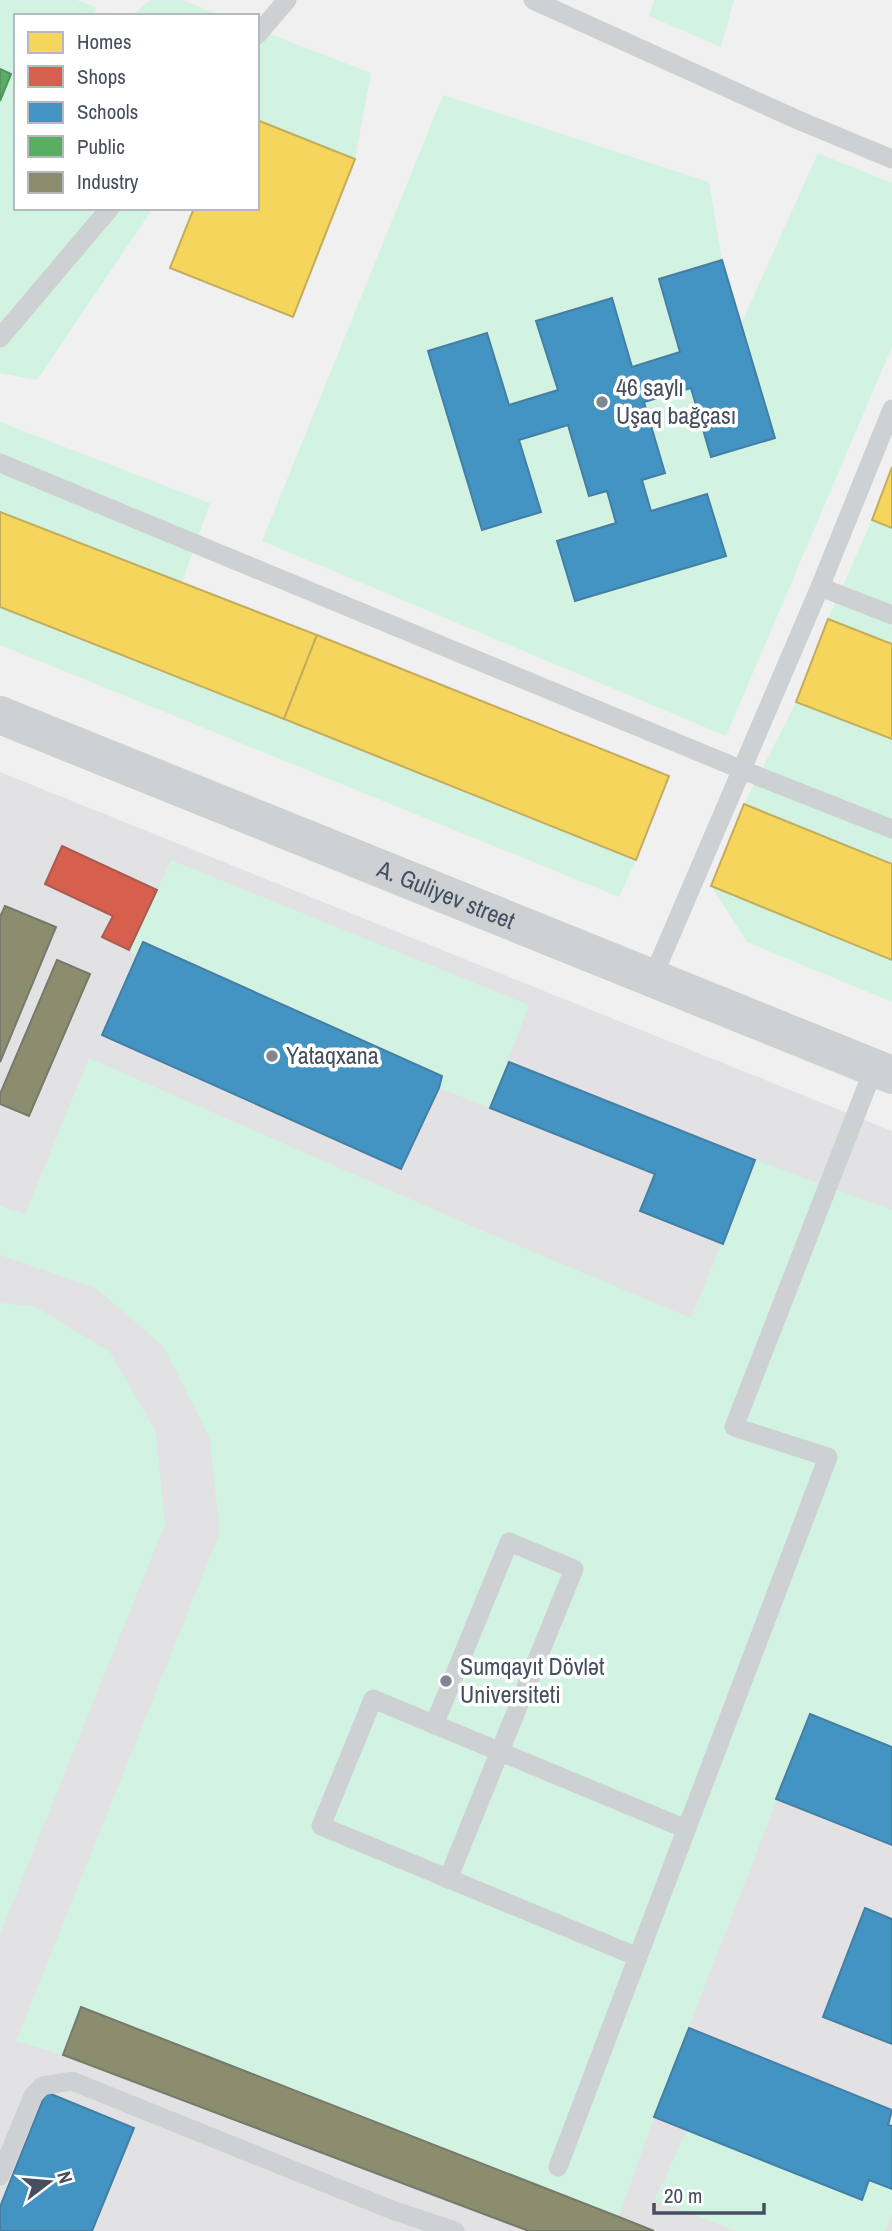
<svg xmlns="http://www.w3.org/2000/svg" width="892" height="2231" viewBox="0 0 892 2231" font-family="'Archivo Narrow',sans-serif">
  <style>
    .education { fill: #e2e1e3 }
    .green { fill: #d2f3e2 }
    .homes { fill: #f6d55c; stroke: #c1ad5d; stroke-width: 2 }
    .shops { fill: #d6604d; stroke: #aa5b52; stroke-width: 2 }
    .schools { fill: #4393c3; stroke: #447fa5; stroke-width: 2 }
    .public { fill: #5aae61; stroke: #549260; stroke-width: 2 }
    .industry { fill: #8c8c6e; stroke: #777a6a; stroke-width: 2 }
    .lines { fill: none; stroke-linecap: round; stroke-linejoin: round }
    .service { stroke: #ced1d4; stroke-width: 19 }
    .minor { stroke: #ced1d4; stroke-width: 38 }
    .poi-dot { fill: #818792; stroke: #fff; stroke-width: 2.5 }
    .labels { text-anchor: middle; stroke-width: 7; stroke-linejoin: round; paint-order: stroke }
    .poi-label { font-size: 24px; fill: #454f5f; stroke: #fff; text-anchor: start }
    .street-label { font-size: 24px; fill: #454f5f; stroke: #fff }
  </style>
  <rect width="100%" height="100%" fill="#f1f0f0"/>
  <polygon class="education" points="0,772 892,1131 892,2231 0,2231"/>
  <g class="green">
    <polygon points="0,0 77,0 97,8 93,16 16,16 16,208 153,208 37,380 0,373 0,101 11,74 0,69"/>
    <polygon points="150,0 182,0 223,16 131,16"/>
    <polygon points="654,0 734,0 721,47 649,16"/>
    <polygon points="257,29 371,73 355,159 257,120"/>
    <polygon points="443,95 709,182 722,260 680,352 632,367 612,298 537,321 558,390 509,405 487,334 429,351 482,530 541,512 519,440 568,425 589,496 607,491 616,523 557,541 575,601 725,556 707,495 651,511 642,480 664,473 644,402 691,388 712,457 775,438 741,324 818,153 892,183 892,347 726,736 262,541"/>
    <polygon points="0,422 210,503 182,583 0,512"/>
    <polygon points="872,520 892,528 892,644 828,619"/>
    <polygon points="0,607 636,860 619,897 0,645"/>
    <polygon points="796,702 892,739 892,864 744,804"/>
    <polygon points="171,860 529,1005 490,1108 439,1088 442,1076 143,942 137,956 129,950"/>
    <polygon points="711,886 892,960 892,1002 747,942"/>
    <polygon points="89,1058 481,1230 691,1318 755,1160 892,1210 892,1747 810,1715 654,2117 619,2217 81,2008 63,2055 16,2041 220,1532 209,1436 163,1346 96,1288 0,1255 0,1206 25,1214"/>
    <polygon points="0,1303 34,1306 110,1352 156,1432 165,1524 0,1934"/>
    <polygon points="687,2130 862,2199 869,2180 892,2189 892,2212 885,2231 737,2231 655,2200"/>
  </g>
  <g class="homes">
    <polygon points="257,120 355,159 293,317 170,268 194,208 257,208"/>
    <polygon points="892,467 892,528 872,520"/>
    <polygon points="0,512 317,635 284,719 0,607"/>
    <polygon points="828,619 892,644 892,739 796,702"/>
    <polygon points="317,635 669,776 636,860 284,719"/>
    <polygon points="744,804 892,864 892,960 711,886"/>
  </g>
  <polygon class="shops" points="62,846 157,890 129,950 102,937 113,916 45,884"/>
  <g class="schools">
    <polygon points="722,260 775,438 711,457 691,388 644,402 665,473 642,480 651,511 707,494 726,556 575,601 557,541 616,523 607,491 589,496 568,425 519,440 541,512 482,530 428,351 487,333 509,405 558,390 536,321 612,298 632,367 680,352 659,279"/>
    <polygon points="143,942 442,1076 439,1088 401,1169 102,1035"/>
    <polygon points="509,1062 755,1160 723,1244 640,1211 655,1174 490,1108"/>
    <polygon points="810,1714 892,1747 892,1845 776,1799"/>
    <polygon points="865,1908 892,1919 892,2044 823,2017"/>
    <polygon points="689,2028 892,2110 888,2125 892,2126 892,2189 869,2180 862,2200 654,2117"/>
    <polygon points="46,2092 134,2128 92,2231 0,2231 0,2207"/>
  </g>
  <polygon class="public" points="0,69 11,74 0,101"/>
  <g class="industry">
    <polygon points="5,906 56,927 0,1062 0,917"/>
    <polygon points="57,960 90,974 29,1116 0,1104 0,1094"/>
    <polygon points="81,2007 619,2217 654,2231 529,2231 63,2055"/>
  </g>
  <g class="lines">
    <g class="service">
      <polyline points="533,0 798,120 892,159"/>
      <polyline points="257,35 287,0"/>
      <polyline points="0,338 110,208"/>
      <polyline points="0,463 740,769 892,829"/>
      <polyline points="820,587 892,615"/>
      <polyline points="652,979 820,587 892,409"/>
      <polyline points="434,1725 509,1542 574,1569 448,1879"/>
      <polyline points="638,1957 321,1826 373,1699 686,1829"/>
      <polyline points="558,2167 828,1457 734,1427 874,1068"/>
      <polyline points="0,2176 33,2096 42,2086 72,2081 392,2210 455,2231"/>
    </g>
    <path class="minor" id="s1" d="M0,715l892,360"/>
  </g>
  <g class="poi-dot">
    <circle cx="602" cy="402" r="7"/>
    <circle cx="272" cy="1056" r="7"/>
    <circle cx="446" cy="1681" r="7"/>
  </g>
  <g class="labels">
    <g class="poi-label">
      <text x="616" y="396">46 saylı<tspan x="616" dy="28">Uşaq bağçası</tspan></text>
      <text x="286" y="1064">Yataqxana</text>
      <text x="460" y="1675">Sumqayıt Dövlət<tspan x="460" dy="28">Universiteti</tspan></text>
    </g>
    <g class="street-label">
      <text dy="8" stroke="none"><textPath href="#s1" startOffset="481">A. Guliyev street</textPath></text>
    </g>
  </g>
  <rect x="14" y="14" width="245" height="196" fill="#ffffff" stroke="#b5b9bf" stroke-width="2"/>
  <rect x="28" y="32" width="35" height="21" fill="#f6d55c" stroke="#b5b9bf" stroke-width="2"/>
  <text x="77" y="49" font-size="21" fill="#454f5f">Homes</text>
  <rect x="28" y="66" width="35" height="21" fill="#d6604d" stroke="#b5b9bf" stroke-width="2"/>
  <text x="77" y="84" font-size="21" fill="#454f5f">Shops</text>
  <rect x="28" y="102" width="35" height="21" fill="#4393c3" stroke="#b5b9bf" stroke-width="2"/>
  <text x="77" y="119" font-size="21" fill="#454f5f">Schools</text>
  <rect x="28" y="136" width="35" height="21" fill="#5aae61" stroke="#b5b9bf" stroke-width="2"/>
  <text x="77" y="154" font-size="21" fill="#454f5f">Public</text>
  <rect x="28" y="172" width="35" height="21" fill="#8c8c6e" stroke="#b5b9bf" stroke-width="2"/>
  <text x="77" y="189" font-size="21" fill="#454f5f">Industry</text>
  <g transform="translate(49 2182) rotate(74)" stroke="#ffffff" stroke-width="5" paint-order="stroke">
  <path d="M0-5L12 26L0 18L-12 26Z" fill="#454f5f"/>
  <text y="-10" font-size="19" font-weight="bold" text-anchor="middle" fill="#454f5f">N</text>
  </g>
  <path d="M654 2203v10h110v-10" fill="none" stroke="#454f5f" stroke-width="3.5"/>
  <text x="664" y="2203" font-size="21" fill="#454f5f" stroke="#ffffff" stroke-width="5" paint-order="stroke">20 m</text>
</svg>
